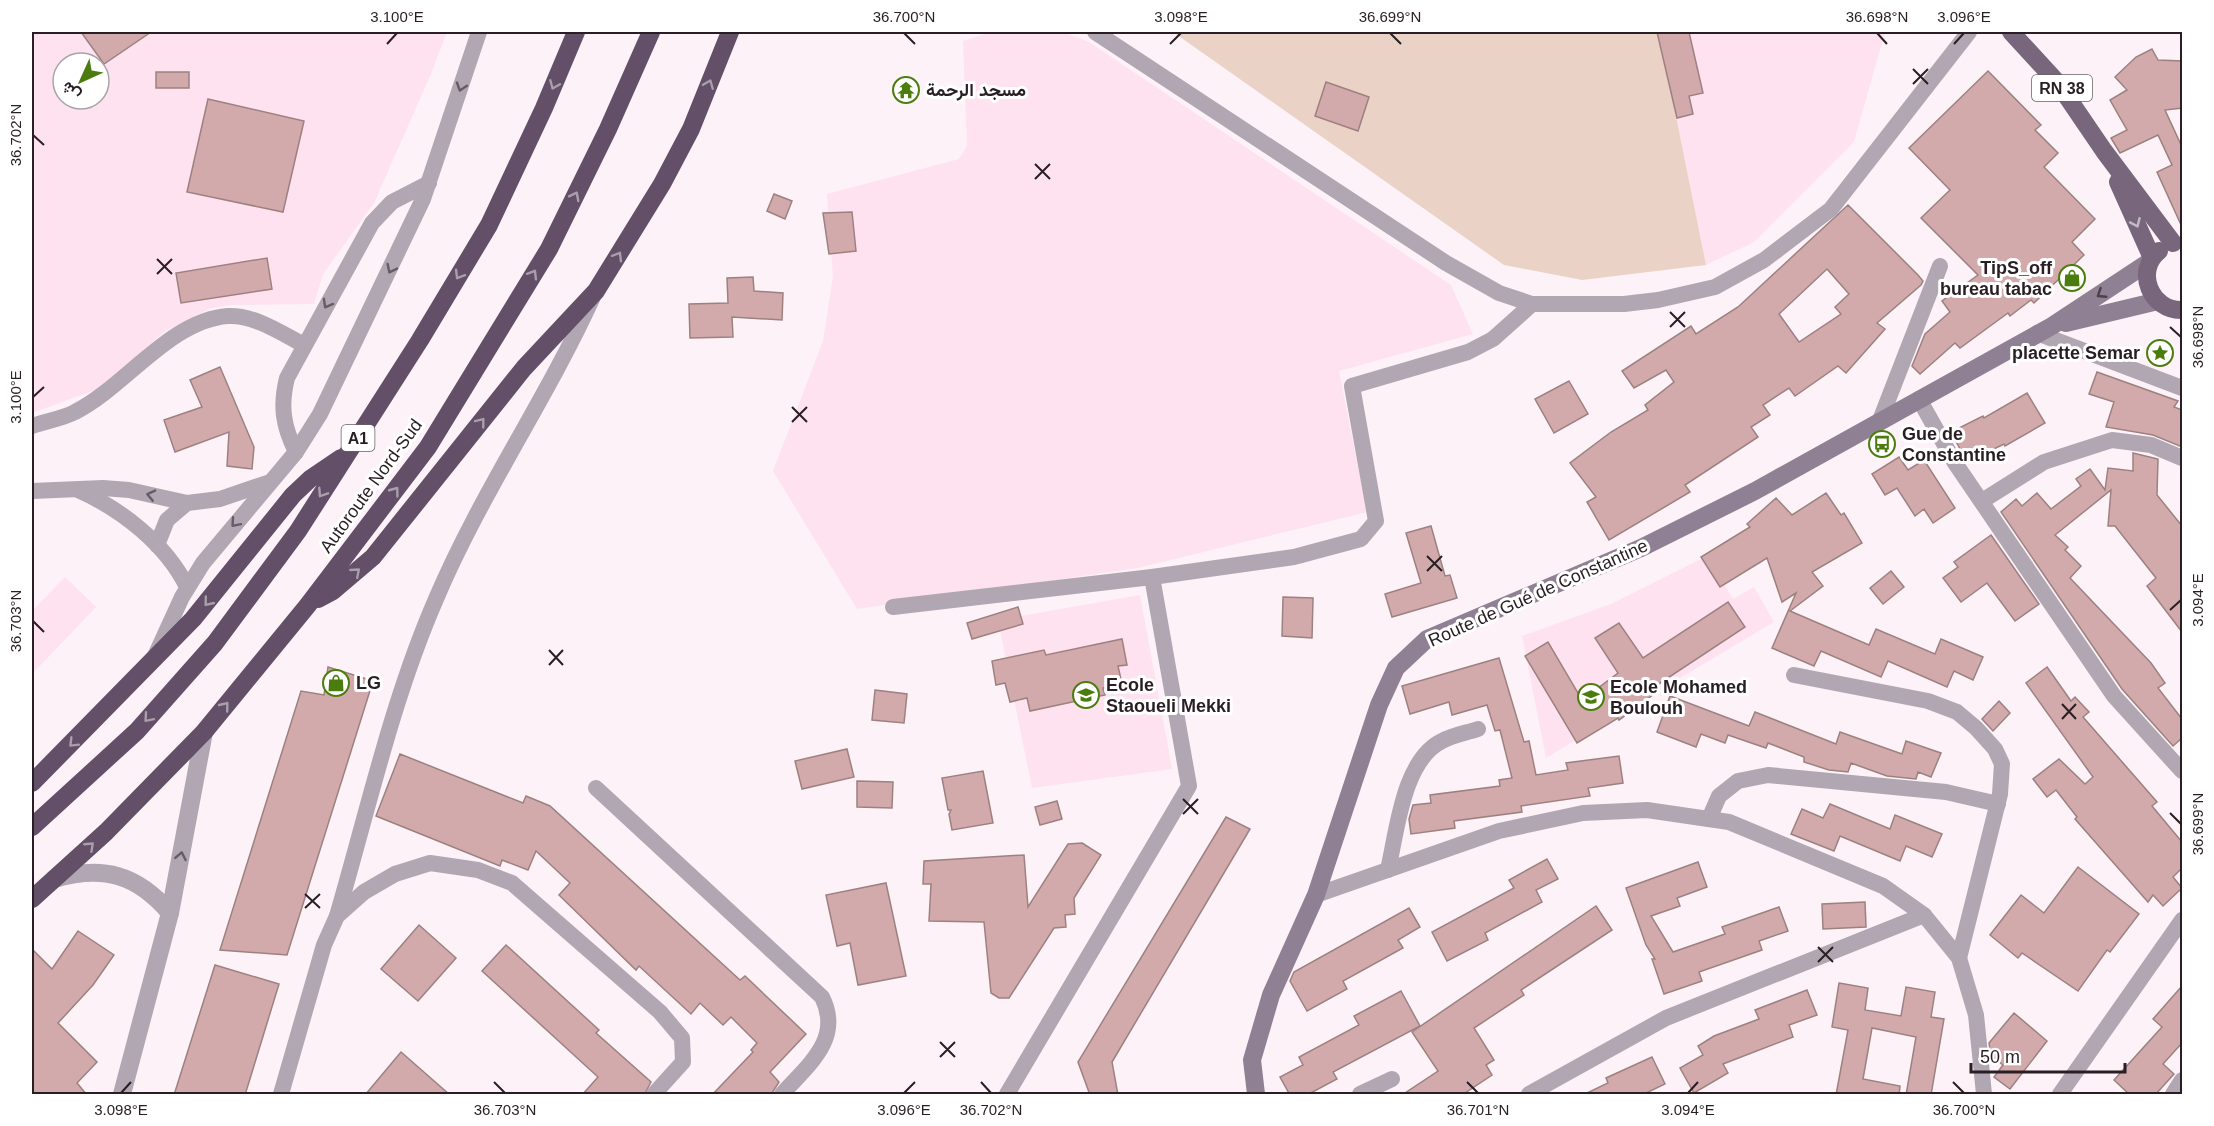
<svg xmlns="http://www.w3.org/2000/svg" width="2214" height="1126" viewBox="0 0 2214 1126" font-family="Helvetica,Vazirmatn,sans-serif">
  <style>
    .built { fill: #ffe2ef; fill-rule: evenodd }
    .green { fill: #ead2c6 }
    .building { fill: #d3aaab; stroke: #9d8181; stroke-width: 1.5; fill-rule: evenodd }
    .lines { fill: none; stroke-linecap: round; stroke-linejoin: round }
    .minor { stroke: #b1a7b3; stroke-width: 16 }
    .tertiary { stroke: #b1a7b3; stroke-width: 18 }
    .secondary { stroke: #8f8193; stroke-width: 18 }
    .primary { stroke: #77667c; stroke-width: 18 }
    .motorway { stroke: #634f68; stroke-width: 18 }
    .oneway { stroke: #a99eac }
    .oneway2 { stroke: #665c64 }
    .oneway3 { stroke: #c2bac4 }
    .oneway4 { stroke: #4c414a }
    .ticks { fill: none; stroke: #281e23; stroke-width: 2 }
    .labels { text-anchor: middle; stroke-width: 6; stroke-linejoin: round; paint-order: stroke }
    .shield { fill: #fff; stroke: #686265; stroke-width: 1.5 }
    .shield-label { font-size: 16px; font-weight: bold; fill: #281e23 }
    .poi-label { font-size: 18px; font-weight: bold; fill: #281e23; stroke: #fff; text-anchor: start }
    .street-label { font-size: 18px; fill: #281e23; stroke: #fff }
    .neatline { fill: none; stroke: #281e23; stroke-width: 2 }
    .ticks-label { font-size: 15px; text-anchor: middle; fill: #281e23 }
  </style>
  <rect width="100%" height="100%" fill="#fdf2f7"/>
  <g class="built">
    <path d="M32,32h415l-16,42 -57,129 -51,71 -9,30 -84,1 -19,3 -46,23 -67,58 -66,24zM63,63h36v36h-36z"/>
    <polygon points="991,32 1063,32 1089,42 1451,285 1473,334 1339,371 1367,512 1138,568 857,609 773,471 823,341 833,276 827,194 959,159 967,146 963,41"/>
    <polygon points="1659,32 1885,32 1854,142 1754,242 1706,265"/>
    <polygon points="1707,556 1733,599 1754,587 1774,622 1546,758 1522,636 1611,604"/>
    <polygon points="65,577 96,607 32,674 32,611"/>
    <polygon points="1140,595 1172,769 1032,788 998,620"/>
  </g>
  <polygon class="green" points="1173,32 1659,32 1706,265 1582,280 1504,265"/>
  <g class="building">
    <polygon points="81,32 151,32 104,64"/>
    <polygon points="1657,32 1689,32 1703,93 1689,96 1693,114 1677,118"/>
    <polygon points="2152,49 2158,60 2182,61 2182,108 2165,110 2182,147 2182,227 2157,172 2172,165 2158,135 2120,153 2111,138 2127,130 2110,100 2127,90 2115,77 2136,57"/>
    <polygon points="1988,71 2041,125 2035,130 2058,153 2044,167 2095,219 2072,242 2084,255 2034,303 2031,300 2010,316 2008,313 1960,348 1955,343 1920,374 1912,366 1925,334 1950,312 1942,301 1978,275 1921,218 1950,190 1909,148"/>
    <rect x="156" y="72" width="33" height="16"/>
    <polygon points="1326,82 1369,97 1358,131 1315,116"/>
    <polygon points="208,99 304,121 283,212 187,192"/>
    <polygon points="774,194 792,201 785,219 767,211"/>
    <path d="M1848,205l70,70 5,6 -2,4 -44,38 8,6 -39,44 -8,-7 -43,30 -6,-8 -26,17 7,10 -19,12 7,10 -73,48 5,7 -81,48 -22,-38 9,-5 -26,-34 41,-31 37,-22 -3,-5 29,-23 -8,-12 -32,18 -12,-17 69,-45 5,8 42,-27zM1827,269l22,25 -14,13 6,7 -42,28 -20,-28z"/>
    <polygon points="852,212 856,251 829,254 823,213"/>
    <polygon points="267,258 272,289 181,303 176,273"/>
    <polygon points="753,277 754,291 783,293 782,320 732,317 733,337 690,338 689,304 728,303 727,278"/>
    <polygon points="220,367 254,447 252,469 227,466 229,432 175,452 164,420 202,407 190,380"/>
    <polygon points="2097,372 2178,401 2174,407 2182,410 2182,447 2153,435 2106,427 2114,402 2089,394"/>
    <polygon points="1569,381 1588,414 1554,433 1535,399"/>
    <polygon points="2027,393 2045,423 2005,446 2004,444 1967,462 1951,432 1983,416 1984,418"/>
    <polygon points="2133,453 2158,459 2157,495 2182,526 2182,632 2147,586 2156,578 2115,526 2108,526 2111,490 2055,535 2068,547 2065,550 2081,566 2070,578 2151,663 2165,683 2158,688 2182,719 2182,738 2173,746 2122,689 2001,512 2016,499 2022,506 2037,493 2051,509 2081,486 2076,479 2090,469 2105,490 2108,468 2133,471"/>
    <polygon points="1899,457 1908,470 1924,460 1955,508 1933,523 1924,509 1915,516 1897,488 1885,495 1872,474"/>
    <polygon points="1826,493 1841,515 1844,513 1862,543 1812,572 1823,586 1790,611 1869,645 1876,629 1935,654 1941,639 1983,657 1973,680 1954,671 1947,687 1888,661 1881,677 1821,651 1814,666 1772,648 1796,593 1782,602 1767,558 1720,587 1701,557 1750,527 1747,524 1776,498 1792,515"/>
    <polygon points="1431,526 1445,576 1450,575 1457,598 1392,617 1385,594 1421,583 1406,533"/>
    <polygon points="1991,535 2039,604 2015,621 1987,583 1961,602 1943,578 1958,567 1954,562"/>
    <polygon points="1891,571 1904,587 1883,604 1870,588"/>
    <polygon points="1283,597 1313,598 1312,638 1282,636"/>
    <polygon points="1728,602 1745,627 1651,689 1658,691 1619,720 1618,718 1577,743 1525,656 1548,642 1582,700 1618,673 1595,638 1619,623 1643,658"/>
    <polygon points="1018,607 1023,624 972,639 967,623"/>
    <polygon points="1122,639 1127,665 1118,666 1122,684 1103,688 1105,695 1030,711 1027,698 1010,702 1005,683 996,685 992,661 1044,650 1046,655"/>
    <polygon points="1499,658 1524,742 1529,741 1536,775 1568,770 1566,763 1619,756 1623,783 1588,788 1590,796 1521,806 1522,812 1454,821 1455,828 1411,834 1409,819 1413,805 1431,803 1430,795 1500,786 1499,780 1512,778 1500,730 1495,731 1487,705 1452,715 1449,702 1410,714 1402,686"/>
    <polygon points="328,667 373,681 287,955 220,950 301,691 324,695"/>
    <polygon points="2047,667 2071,701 2075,697 2089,712 2083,717 2157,802 2152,806 2182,842 2182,868 2173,877 2182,888 2163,906 2153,895 2148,902 2075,819 2077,817 2056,790 2047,797 2033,779 2059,759 2085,784 2093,777 2026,683"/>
    <polygon points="875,690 907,694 904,723 872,720"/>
    <polygon points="1670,696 1749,726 1755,712 1836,744 1840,732 1902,754 1906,741 1941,753 1931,777 1918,772 1916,779 1887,776 1851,763 1848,772 1829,770 1804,762 1804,757 1768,743 1766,748 1728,735 1725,743 1701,734 1696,747 1657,732"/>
    <polygon points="1999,701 2010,713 1993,731 1982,719"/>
    <polygon points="847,749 854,777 802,789 795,761"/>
    <polygon points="400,754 523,803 526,796 550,806 740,980 745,976 806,1034 770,1072 779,1082 772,1093 712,1095 753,1052 751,1050 757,1043 731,1017 723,1025 700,1003 691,1014 639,966 636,970 559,895 570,883 536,851 528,870 502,860 500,866 376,816"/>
    <polygon points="983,771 993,823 952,830 949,814 951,810 948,810 942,778"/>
    <polygon points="857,781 893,782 892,808 857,807"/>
    <polygon points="1057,801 1062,819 1040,825 1035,807"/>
    <polygon points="1830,804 1890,829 1895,815 1942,834 1932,857 1906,846 1900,861 1840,836 1834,851 1791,834 1802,809 1823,818"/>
    <polygon points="1226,817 1250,829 1112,1062 1118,1095 1090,1095 1078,1062"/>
    <polygon points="1082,843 1101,855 1074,898 1075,914 1065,915 1066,927 1054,928 1009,998 999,998 991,993 984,922 929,921 931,884 923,884 924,861 1024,855 1028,907 1068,844"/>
    <polygon points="1547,859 1558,879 1536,890 1542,902 1485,933 1488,940 1447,961 1432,932 1514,888 1509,880"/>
    <polygon points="1698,862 1707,887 1677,898 1680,906 1651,916 1673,952 1725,934 1722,927 1779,907 1788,931 1759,941 1762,950 1699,972 1702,981 1664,994 1652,959 1655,959 1646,945 1626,888"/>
    <polygon points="2078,867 2139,914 2110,952 2107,950 2078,991 2022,953 2018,958 1990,935 2021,895 2044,913"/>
    <polygon points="886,883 906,976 858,985 850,943 837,946 826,895"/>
    <polygon points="1865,902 1866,927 1823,929 1822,904"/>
    <polygon points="1596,906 1612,930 1521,990 1524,995 1474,1028 1494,1060 1486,1065 1492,1075 1462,1095 1402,1095 1438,1071 1412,1032"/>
    <polygon points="1409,908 1420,927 1398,940 1403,948 1343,981 1347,989 1307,1011 1290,981 1294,972"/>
    <polygon points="419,925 456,958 418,1001 381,969"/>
    <polygon points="78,931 114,955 93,985 58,1023 97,1062 77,1083 87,1095 32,1095 32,949 52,969"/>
    <polygon points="506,945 599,1030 596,1033 651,1082 644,1095 582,1095 598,1077 482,971"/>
    <polygon points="215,965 279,984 245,1095 174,1095"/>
    <polygon points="1839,983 1868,988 1865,1010 1901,1016 1906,987 1935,992 1931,1017 1944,1019 1931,1095 1906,1095 1916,1037 1872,1028 1863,1079 1900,1086 1899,1095 1836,1095 1848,1030 1832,1027"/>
    <polygon points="2182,986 2182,1043 2163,1064 2174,1074 2155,1095 2130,1095 2114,1080 2162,1027 2153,1019"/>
    <polygon points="1807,990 1817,1015 1789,1025 1793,1037 1723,1064 1728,1073 1694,1093 1680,1068 1703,1055 1698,1046 1714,1036 1759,1019 1755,1010"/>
    <polygon points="1401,991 1420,1026 1333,1072 1337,1079 1307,1095 1290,1095 1280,1077 1303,1065 1299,1057 1359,1025 1354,1016"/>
    <polygon points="2014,1013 2047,1041 2010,1089 1994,1077 2003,1065 1991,1055 1989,1043"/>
    <polygon points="401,1052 450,1095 365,1095"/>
    <polygon points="1652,1057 1665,1084 1642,1095 1583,1095 1608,1083 1606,1078"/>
  </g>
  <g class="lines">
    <g class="minor">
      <polyline points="1095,32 1446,263 1499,293 1532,304 1624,304 1658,300 1715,287 1764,260 1831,209 1969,32"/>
      <polyline points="2037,333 2182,388"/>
      <polyline points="1919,399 1955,463 2114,696 2182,771"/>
      <polyline points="1879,423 1940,266"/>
      <path d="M32,426c13,-5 30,-7 43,-14 50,-25 95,-92 153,-96 27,-1 53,17 76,29"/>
      <path d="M296,452c-13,-26 -16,-46 -9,-74l85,-155 20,-21 37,-19"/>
      <path d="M78,490c43,19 88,54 109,97"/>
      <polyline points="32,491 103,488 129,490 187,503 220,499 267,483"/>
      <polyline points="1982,501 2044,462 2112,440 2151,445 2182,458"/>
      <polyline points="157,545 167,520 187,503"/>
      <polyline points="893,607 1152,577 1294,557 1361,539 1376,521 1352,386 1468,352 1493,339 1532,304"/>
      <polyline points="155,656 182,597 203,563 296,452 320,414 423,199 479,32"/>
      <polyline points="1794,675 1928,701 1957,712 1976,728 1995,749 2002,764 2000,794 1959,958"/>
      <path d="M596,788l226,209c21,42 -14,68 -40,97"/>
      <polyline points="1709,819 1719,796 1738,781 1768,775 1946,792 1998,804"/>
      <path d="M1388,870c9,-39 15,-110 54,-129 11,-6 24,-8 36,-12"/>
      <polyline points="1316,895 1499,831 1583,813 1647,810 1729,822 1883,886 1924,915 1959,958 1976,1015 1984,1094"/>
      <path d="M337,916c31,-106 55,-216 99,-317 44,-104 110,-199 157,-302"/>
      <polyline points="281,1094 324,945 337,916 364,892 395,874 430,863 478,870 512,883 660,1012 682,1038 683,1062 654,1094"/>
      <polyline points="1007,1094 1189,786 1152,577"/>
      <polyline points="1360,1094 1392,1079"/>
      <polyline points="1529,1094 1666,1018 1924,915"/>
      <polyline points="2060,1094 2182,920"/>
      <polyline points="2173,1094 2182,1080"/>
    </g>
    <g class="tertiary">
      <path d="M54,879c49,-14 83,-5 116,34"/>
      <polyline points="122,1094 170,913 204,732"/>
    </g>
    <g class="secondary">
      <polyline points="2066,323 2158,301"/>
      <polyline points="1256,1094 1252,1060 1271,995 1316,895 1379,705 1396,668 1427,639 1641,548 1755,491 2052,326 2149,262"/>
    </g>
    <g class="primary">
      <polyline points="2011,32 2057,82 2104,151 2173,243"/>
      <polyline points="2118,182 2152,258"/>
      <path d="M2159,251c-25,20 -8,60 23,59"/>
    </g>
    <g class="motorway">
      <polyline points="318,599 333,591 373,557 524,368 596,291 662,184 691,129 730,32"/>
      <polyline points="32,783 193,619 293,495 310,479 341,458"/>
      <polyline points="32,827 137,731 215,643 298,531 420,340 489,225 544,108 576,32"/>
      <polyline points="32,899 106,832 204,732 308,605 428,447 549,249 608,129 651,32"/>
    </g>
  </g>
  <defs><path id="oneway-chevron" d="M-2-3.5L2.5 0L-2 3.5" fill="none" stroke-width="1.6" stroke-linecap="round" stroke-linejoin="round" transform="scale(1.5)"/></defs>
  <g class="oneway">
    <use href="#oneway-chevron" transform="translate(709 84) rotate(-68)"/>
    <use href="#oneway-chevron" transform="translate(554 85) rotate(113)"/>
    <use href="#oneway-chevron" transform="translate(575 196) rotate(-63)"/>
    <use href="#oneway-chevron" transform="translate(618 256) rotate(-59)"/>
    <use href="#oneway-chevron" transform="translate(533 274) rotate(-59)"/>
    <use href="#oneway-chevron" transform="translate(459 275) rotate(121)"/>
    <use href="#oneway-chevron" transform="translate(481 422) rotate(-52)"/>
    <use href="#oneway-chevron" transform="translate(395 491) rotate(-53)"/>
    <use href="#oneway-chevron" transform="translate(322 493) rotate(123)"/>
    <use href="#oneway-chevron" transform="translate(356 572) rotate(-41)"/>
    <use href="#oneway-chevron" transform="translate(208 602) rotate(129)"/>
    <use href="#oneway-chevron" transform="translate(225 706) rotate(-51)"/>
    <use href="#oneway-chevron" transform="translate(148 718) rotate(131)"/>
    <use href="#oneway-chevron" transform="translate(73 743) rotate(135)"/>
    <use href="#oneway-chevron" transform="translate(90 846) rotate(-43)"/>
  </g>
  <g class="oneway2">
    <use href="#oneway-chevron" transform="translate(461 87) rotate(108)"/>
    <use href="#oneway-chevron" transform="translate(391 269) rotate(116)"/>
    <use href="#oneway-chevron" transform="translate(327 304) rotate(119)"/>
    <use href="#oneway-chevron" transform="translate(151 495) rotate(-167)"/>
    <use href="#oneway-chevron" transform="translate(235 523) rotate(131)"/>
    <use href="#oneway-chevron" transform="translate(181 856) rotate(-79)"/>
  </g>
  <use class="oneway3" href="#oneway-chevron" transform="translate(2136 223) rotate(66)"/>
  <use class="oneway4" href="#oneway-chevron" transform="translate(2101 294) rotate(147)"/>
  <path class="ticks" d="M904,33l11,11M1390,33l11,11M1877,33l10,11M387,44l10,-11M1170,44l11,-11M1954,44l10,-11M1913,69l15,15M1913,84l15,-15M33,135l11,10M1035,164l15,15M1035,179l15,-15M157,259l15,15M157,274l15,-15M1670,312l15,15M1670,327l15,-15M2170,327l11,10M33,397l11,-10M792,407l15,15M792,422l15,-15M1427,556l15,15M1427,571l15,-15M2170,610l11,-10M33,621l11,11M549,650l14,15M549,665l14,-15M2062,704l14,15M2062,719l14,-15M1183,799l15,15M2170,813l11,11M1183,814l15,-15M305,894l15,14M305,908l15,-14M1818,947l15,15M1818,962l15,-15M940,1042l15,15M940,1057l15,-15M494,1082l11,11M981,1082l10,11M1467,1082l11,11M1953,1082l11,11M121,1093l10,-11M904,1093l11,-11M1688,1093l10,-11"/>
  <defs>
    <symbol id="temple-ring" viewBox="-11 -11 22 22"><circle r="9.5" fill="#fff" stroke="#4b7d0e" stroke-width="1.5"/><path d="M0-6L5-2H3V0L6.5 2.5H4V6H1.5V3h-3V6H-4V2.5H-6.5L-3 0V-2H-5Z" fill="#4b7d0e"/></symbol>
    <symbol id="shop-ring" viewBox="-11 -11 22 22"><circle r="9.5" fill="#fff" stroke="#4b7d0e" stroke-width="1.5"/><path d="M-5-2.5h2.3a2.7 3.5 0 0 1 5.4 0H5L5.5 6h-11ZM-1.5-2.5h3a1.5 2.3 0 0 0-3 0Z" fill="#4b7d0e"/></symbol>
    <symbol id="sight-ring" viewBox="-11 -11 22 22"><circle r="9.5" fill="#fff" stroke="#4b7d0e" stroke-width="1.5"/><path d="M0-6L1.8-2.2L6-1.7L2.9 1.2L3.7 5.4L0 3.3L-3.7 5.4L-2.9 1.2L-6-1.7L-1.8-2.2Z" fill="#4b7d0e"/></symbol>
    <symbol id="bus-ring" viewBox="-11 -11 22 22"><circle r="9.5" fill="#fff" stroke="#4b7d0e" stroke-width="1.5"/><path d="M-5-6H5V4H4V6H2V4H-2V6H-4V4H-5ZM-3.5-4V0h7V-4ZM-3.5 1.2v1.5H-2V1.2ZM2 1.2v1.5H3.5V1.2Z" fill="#4b7d0e"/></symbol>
    <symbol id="school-ring" viewBox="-11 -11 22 22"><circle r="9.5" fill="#fff" stroke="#4b7d0e" stroke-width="1.5"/><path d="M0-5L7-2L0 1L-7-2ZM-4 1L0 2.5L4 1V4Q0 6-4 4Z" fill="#4b7d0e"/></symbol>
  </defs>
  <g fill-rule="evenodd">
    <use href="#temple-ring" x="891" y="75" width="30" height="30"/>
    <use href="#shop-ring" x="2057" y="263" width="30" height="30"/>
    <use href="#sight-ring" x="2145" y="338" width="30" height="30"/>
    <use href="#bus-ring" x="1867" y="429" width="30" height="30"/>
    <use href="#shop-ring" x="321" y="668" width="30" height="30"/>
    <use href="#school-ring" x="1071" y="680" width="30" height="30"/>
    <use href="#school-ring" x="1576" y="682" width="30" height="30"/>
  </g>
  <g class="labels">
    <g class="shield">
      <rect x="2032" y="75" width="60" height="26" rx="4.5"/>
      <rect x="341.5" y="425" width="33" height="26" rx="4.5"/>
    </g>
    <g class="shield-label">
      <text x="2062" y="94">RN 38</text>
      <text x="358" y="444">A1</text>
    </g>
    <g class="poi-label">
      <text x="926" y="96">مسجد الرحمة</text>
      <text x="2052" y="274" text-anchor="end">TipS_off<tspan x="2052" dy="21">bureau tabac</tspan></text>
      <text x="2140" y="359" text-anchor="end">placette Semar</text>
      <text x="1902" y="440">Gue de<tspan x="1902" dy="21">Constantine</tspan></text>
      <text x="356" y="689">LG</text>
      <text x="1106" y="691">Ecole<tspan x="1106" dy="21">Staoueli Mekki</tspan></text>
      <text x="1610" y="693">Ecole Mohamed<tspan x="1610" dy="21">Boulouh</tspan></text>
    </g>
    <g class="street-label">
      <text transform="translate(371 486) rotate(-54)" y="6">Autoroute Nord-Sud</text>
      <text transform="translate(1538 593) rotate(-24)" y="6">Route de Gué de Constantine</text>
    </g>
  </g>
  <rect width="2214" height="1126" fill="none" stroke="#ffffff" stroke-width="66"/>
  <g transform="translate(81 81) rotate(225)"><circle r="28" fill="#ffffff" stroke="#a9a5a7" stroke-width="1.5"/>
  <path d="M0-4.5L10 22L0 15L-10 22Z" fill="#4b7d0e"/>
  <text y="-9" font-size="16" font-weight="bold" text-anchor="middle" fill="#281e23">ش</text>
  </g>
  <path d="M1971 1063v9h154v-9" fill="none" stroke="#281e23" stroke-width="3"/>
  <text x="1980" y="1063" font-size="18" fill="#281e23" stroke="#ffffff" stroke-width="4.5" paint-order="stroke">50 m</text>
  <rect x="33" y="33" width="2148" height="1060" class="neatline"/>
  <g class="ticks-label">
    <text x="397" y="22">3.100°E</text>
    <text x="904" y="22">36.700°N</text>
    <text x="1181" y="22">3.098°E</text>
    <text x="1390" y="22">36.699°N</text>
    <text x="1877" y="22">36.698°N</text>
    <text x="1964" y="22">3.096°E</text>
    <text transform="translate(16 135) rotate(-90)" y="5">36.702°N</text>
    <text transform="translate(2198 337) rotate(-90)" y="5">36.698°N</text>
    <text transform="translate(16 397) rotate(-90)" y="5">3.100°E</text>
    <text transform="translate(2198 600) rotate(-90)" y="5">3.094°E</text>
    <text transform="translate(16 621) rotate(-90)" y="5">36.703°N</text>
    <text transform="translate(2198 824) rotate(-90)" y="5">36.699°N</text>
    <text x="121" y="1115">3.098°E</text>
    <text x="505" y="1115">36.703°N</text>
    <text x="904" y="1115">3.096°E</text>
    <text x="991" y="1115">36.702°N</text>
    <text x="1478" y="1115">36.701°N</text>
    <text x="1688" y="1115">3.094°E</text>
    <text x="1964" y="1115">36.700°N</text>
  </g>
</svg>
